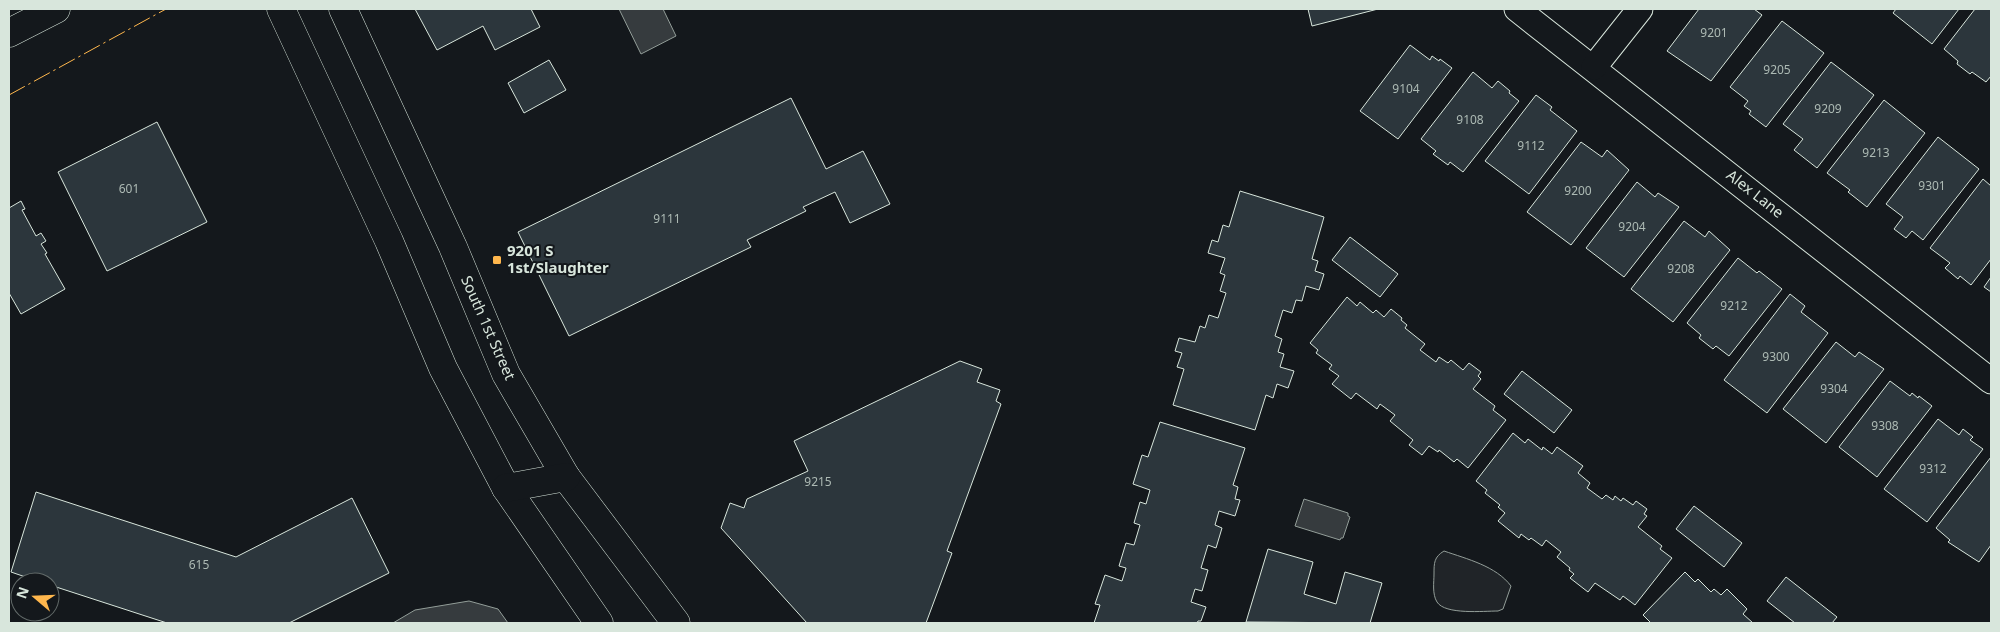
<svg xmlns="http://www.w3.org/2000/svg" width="2000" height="632" viewBox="0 0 2000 632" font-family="'Noto Sans',sans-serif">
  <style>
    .green { fill: #202428; stroke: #939e99 }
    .water { fill: #363b3e; stroke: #939e99 }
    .building { fill: #2c363c; stroke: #d8e6dc }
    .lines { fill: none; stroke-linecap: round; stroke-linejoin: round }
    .street-casing { stroke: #d8e6dc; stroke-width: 27 }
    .secondary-casing { stroke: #d8e6dc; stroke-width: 29 }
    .primary-casing { stroke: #d8e6dc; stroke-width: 29 }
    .street { stroke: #14181c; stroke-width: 25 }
    .secondary { stroke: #14181c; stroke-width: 28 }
    .primary { stroke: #14181c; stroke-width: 28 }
    .power { stroke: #ffb74d; stroke-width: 1; stroke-dasharray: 18 4 2.5 4; stroke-linecap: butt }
    .poi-dot { fill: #ffb74d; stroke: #14181c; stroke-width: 2 }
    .labels { text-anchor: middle; stroke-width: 4; stroke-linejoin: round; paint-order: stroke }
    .number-label { font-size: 12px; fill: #adbab4 }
    .street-label { font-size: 15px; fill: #d8e6dc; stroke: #14181c }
    .poi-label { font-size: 15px; font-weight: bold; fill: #d8e6dc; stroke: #14181c; text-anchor: start }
  </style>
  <rect width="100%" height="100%" fill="#14181c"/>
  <path class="green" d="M1444,551c23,8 52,15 67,35l-8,23 -5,2c-14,0 -53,4 -61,-9 -5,-8 -3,-20 -3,-28 0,-11 0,-17 10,-23z"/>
  <g class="water">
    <polygon points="619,9 663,9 676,36 641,54"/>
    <polygon points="1304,499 1348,513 1348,516 1350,517 1343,538 1341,538 1340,540 1295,526"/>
    <polygon points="469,601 498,609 508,623 393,623 415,610"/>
  </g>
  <g class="building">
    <polygon points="415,9 531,9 540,27 495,50 483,26 437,50"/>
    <polygon points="1308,9 1378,9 1312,26"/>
    <polygon points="1699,9 1754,9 1762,15 1711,81 1667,51"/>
    <polygon points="1896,9 1959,9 1932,44 1893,13"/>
    <polygon points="1975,9 1991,9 1991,76 1986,82 1972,72 1970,74 1957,64 1958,61 1944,49"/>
    <polygon points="1782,21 1824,53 1766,127 1749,114 1751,111 1744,106 1748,101 1730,87"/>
    <polygon points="1410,45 1430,60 1432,56 1439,61 1440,59 1452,68 1398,139 1360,111"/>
    <polygon points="549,60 566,90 524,113 508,83"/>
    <polygon points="1831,62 1874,95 1817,168 1794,150 1803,139 1783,124"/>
    <polygon points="1473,72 1492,88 1498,81 1510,91 1509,93 1519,101 1463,172 1450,162 1448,165 1433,154 1436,151 1421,139"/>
    <polygon points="1536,95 1552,107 1550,110 1577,131 1529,194 1485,161"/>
    <polygon points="791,98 826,169 863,151 890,204 850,223 835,192 803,207 806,211 747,240 751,247 569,336 518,232"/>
    <polygon points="1884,100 1925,133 1867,207 1848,192 1850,190 1827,173"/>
    <polygon points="157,122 207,222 107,271 58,172"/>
    <polygon points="1938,137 1979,169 1923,240 1912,231 1906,238 1894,229 1903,217 1886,204"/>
    <polygon points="1581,142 1602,157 1607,150 1629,170 1571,245 1527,212"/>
    <polygon points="1983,179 1991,186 1991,259 1971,285 1960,276 1958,279 1945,268 1950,263 1930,248"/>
    <polygon points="1637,182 1655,197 1658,193 1679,207 1624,277 1586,248"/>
    <polygon points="1240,191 1324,217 1312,259 1318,261 1315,271 1324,274 1319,290 1306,286 1302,301 1296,300 1292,313 1283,310 1275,336 1282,339 1278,352 1284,354 1280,367 1294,371 1288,388 1277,384 1273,398 1266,395 1255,430 1173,405 1184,369 1177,367 1182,353 1175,351 1179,338 1195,342 1200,326 1205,328 1209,315 1218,318 1226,293 1220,291 1225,275 1220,273 1225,258 1208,253 1212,240 1218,242 1223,225 1229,227"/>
    <polygon points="21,201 25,209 22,210 36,236 41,233 46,241 41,244 47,253 45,254 65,289 21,314 9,293 9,208"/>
    <polygon points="1684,221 1705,237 1709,231 1730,250 1673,322 1631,289"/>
    <polygon points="1350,237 1398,274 1380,297 1332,260"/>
    <polygon points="1738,258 1757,273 1759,271 1782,289 1729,356 1716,346 1713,349 1699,338 1701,335 1687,323"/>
    <polygon points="1991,277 1991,292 1984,287"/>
    <polygon points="1790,294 1805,306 1801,312 1828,333 1767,413 1724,380"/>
    <polygon points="1347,297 1357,306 1360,302 1373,313 1376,310 1384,317 1391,309 1402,318 1401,320 1407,325 1405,328 1425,344 1420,350 1436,362 1439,357 1448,363 1451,360 1463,370 1469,363 1481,372 1478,376 1481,379 1473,389 1495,406 1493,410 1506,420 1468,468 1457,459 1454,462 1439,450 1438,452 1429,446 1422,455 1409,445 1413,440 1390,421 1395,415 1380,404 1377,409 1356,393 1351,399 1332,384 1339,376 1329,369 1332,365 1316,353 1318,350 1310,343"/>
    <polygon points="1836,342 1855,357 1859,352 1884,369 1826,443 1783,409"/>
    <polygon points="960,361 982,369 977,382 1000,390 996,401 1001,404 947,551 952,553 926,623 807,623 721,528 730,503 744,508 747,499 808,471 794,441"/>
    <polygon points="1522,371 1572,410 1554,433 1504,394"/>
    <polygon points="1890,381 1910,396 1912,393 1918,398 1919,396 1932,406 1877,477 1839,447"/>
    <polygon points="1938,419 1959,435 1963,429 1973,437 1970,440 1983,449 1927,522 1884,489"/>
    <polygon points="1160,422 1245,448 1233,485 1238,487 1235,499 1240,500 1235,516 1219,511 1215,525 1222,528 1216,548 1208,545 1201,568 1208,570 1202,591 1195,589 1191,602 1206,607 1201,621 1198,621 1197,623 1094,623 1100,605 1095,604 1105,575 1122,581 1126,568 1119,566 1126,543 1134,545 1140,525 1134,523 1140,502 1146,504 1150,490 1133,484 1142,455 1148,457"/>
    <polygon points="1513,433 1525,443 1528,439 1542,450 1543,447 1552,454 1557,447 1583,466 1578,473 1590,483 1587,488 1602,499 1606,495 1613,500 1615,496 1621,501 1623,498 1633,505 1636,501 1647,509 1644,514 1647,516 1638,527 1662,546 1660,549 1672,558 1635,605 1623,596 1620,600 1595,583 1588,592 1570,578 1574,574 1569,570 1570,568 1557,557 1561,552 1546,540 1542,546 1531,538 1529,540 1521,534 1519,538 1498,521 1505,513 1498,507 1500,505 1485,493 1487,490 1476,481"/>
    <polygon points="1991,457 1991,545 1979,562 1948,542 1950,540 1936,528"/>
    <polygon points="36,492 236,557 352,498 389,573 289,623 167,623 50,585 50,582 40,582 11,572"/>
    <polygon points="1694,506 1742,543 1724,567 1676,529"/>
    <polygon points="1268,549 1313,562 1304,594 1336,604 1345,572 1382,583 1370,623 1246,622"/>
    <polygon points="1685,572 1695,582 1698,579 1711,592 1714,589 1721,595 1727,589 1747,609 1743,614 1753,623 1651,623 1643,615"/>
    <polygon points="1786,577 1837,617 1832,623 1795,623 1767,601"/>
  </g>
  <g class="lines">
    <defs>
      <g id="street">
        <polyline points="1517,9 1991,381"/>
        <polyline points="1594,67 1640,9"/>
      </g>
      <g id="secondary">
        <polyline points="281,9 389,241 443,368 506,488 599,623"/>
        <polyline points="343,9 453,247 506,374 566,477 676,623"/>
        <polyline points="506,488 566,477"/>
      </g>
      <polyline id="primary" points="9,33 56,9"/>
    </defs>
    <use href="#street" class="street-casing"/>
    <use href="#secondary" class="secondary-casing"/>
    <use href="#primary" class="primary-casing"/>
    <use href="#street" class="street"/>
    <use href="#secondary" class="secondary"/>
    <use href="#primary" class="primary"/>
    <polyline class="power" points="9,95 166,9"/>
  </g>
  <rect class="poi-dot" x="492" y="255" width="10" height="10" rx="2.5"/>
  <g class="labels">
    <g class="number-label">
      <text x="1714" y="37">9201</text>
      <text x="1777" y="74">9205</text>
      <text x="1406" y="93">9104</text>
      <text x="1828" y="113">9209</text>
      <text x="1470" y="124">9108</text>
      <text x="1531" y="150">9112</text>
      <text x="1876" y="157">9213</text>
      <text x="1932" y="190">9301</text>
      <text x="129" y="193">601</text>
      <text x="1578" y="195">9200</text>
      <text x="667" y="223">9111</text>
      <text x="1632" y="231">9204</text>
      <text x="1681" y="273">9208</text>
      <text x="1734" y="310">9212</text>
      <text x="1776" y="361">9300</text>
      <text x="1834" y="393">9304</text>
      <text x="1885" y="430">9308</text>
      <text x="1933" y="473">9312</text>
      <text x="818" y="486">9215</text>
      <text x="199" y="569">615</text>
    </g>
    <g class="street-label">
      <text transform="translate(1755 194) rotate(38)" y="5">Alex Lane</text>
      <text transform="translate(488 328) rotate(66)" y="5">South 1st Street</text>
    </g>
    <g class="poi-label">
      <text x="507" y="256">9201 S<tspan x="507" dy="17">1st/Slaughter</tspan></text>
    </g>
  </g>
  <rect width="2000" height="632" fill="none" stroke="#d8e6dc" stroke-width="20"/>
  <g transform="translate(35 597) rotate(289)"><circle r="24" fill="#14181c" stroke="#626a69"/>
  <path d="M0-4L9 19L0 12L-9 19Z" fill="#ffb74d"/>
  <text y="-8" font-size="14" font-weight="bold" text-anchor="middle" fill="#d8e6dc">N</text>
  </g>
</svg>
